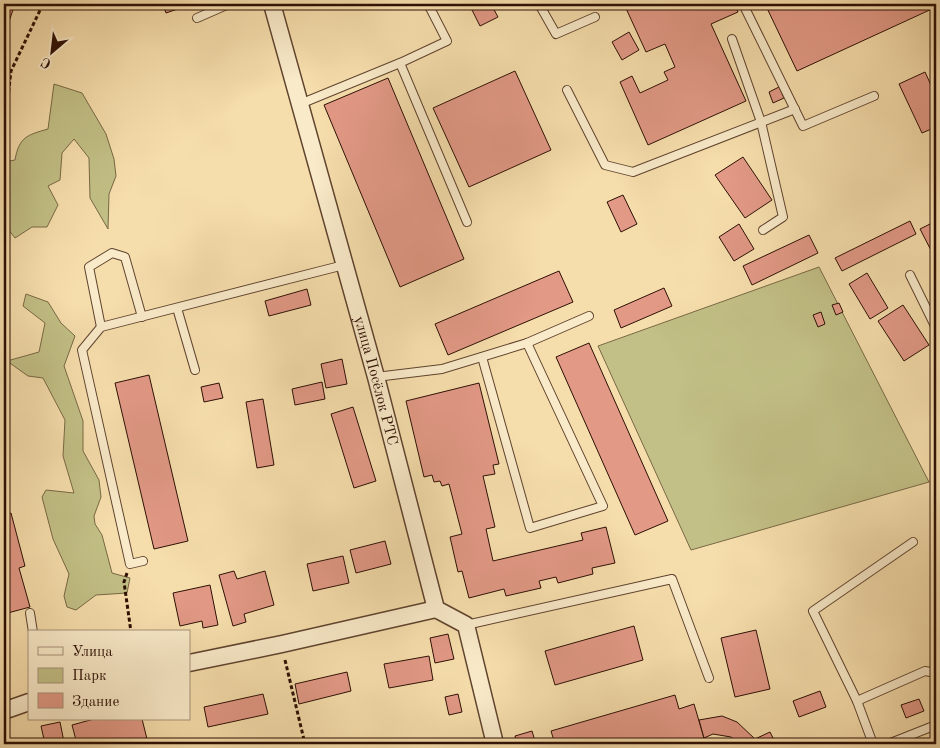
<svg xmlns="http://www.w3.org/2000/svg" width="940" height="748" viewBox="0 0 940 748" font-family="'Old Standard TT',serif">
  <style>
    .green { fill: #c2c086; stroke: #786845 }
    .building { fill: #e29986; stroke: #2d0f04 }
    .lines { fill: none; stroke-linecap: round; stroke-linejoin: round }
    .lane-casing { stroke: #5f432e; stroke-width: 10 }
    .street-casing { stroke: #5f432e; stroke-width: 19 }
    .path { stroke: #2d0f04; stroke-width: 3; stroke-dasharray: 4 2.5; stroke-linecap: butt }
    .lane { stroke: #f9eac9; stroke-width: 8 }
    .street { stroke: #f9eac9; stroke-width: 16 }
    .labels { text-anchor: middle; stroke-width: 4; stroke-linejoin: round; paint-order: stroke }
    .street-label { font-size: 15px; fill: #2d0f04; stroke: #f9eac9 }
  </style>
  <rect width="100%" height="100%" fill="#f6deac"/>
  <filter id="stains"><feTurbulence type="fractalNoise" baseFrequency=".004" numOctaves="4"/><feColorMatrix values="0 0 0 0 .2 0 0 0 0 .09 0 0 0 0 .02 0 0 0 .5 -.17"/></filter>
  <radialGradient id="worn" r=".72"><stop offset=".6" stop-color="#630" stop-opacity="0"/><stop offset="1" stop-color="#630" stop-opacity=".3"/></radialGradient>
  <g class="green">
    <path d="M54,84l28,9 24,41 8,25 2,17 -7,18 -1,35 -18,-31 -1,-40 -15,-19 -12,14 -2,27 -12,6 10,19 -11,22h-15l-17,11 -11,-14v-62l11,-2c4,-23 12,-25 33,-31z"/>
    <polygon points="819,267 929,482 691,550 598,346"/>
    <polygon points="26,294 48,302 61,323 75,336 64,366 83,421 83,451 99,480 101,497 94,516 95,524 102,535 112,573 130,578 127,593 96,595 76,610 67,607 64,596 69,574 53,539 42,497 46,490 74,493 63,456 65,420 43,378 28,376 7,361 39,352 45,323 23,306"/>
  </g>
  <g class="building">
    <polygon points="4,4 15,4 4,36"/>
    <polygon points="163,4 192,4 166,13"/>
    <polygon points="469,4 491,4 498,17 480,26"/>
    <polygon points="624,4 735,4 738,12 711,24 746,101 648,145 620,82 632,76 640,93 668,80 664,72 675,67 665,44 646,52"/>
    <polygon points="765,4 932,4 934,8 797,71"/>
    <polygon points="629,32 639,50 622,60 612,42"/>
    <polygon points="515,71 551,150 469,187 433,108"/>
    <polygon points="925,72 936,96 936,127 922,133 899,84"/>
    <polygon points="388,78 464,259 400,287 324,105"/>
    <polygon points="779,87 784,98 773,103 769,92"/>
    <polygon points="743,157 772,200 745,218 715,175"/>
    <polygon points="623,195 637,224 621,232 607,202"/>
    <polygon points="910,221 916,234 842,271 835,258"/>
    <polygon points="936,221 936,260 920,229"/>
    <polygon points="739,224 754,249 734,261 719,237"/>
    <polygon points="809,235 818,253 752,285 743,266"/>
    <polygon points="559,271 573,302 448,355 435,324"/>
    <polygon points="867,273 888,308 870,319 849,284"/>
    <polygon points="664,288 672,306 621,328 614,310"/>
    <polygon points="307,289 311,305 269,316 265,301"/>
    <polygon points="839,303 843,312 836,315 832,305"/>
    <polygon points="903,305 929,345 904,361 878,321"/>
    <polygon points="821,312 825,324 818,327 813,315"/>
    <polygon points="589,343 668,521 635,535 556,357"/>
    <polygon points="342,359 347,384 326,388 321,364"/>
    <polygon points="149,375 188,541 154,549 115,383"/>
    <polygon points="322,382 325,399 295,405 292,389"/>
    <polygon points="219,383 223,398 204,402 201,387"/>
    <polygon points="479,383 499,464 493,465 495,474 483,476 495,527 486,529 493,561 583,540 581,533 606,527 615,563 592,568 593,574 558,583 556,577 539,581 541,588 506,596 504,589 469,598 462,571 458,572 450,537 462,534 449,484 442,486 440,481 434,482 432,475 424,477 406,401"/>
    <polygon points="263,399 274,465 257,468 246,402"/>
    <polygon points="353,407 376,481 354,488 331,414"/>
    <polygon points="11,513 25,566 19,568 30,607 4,614 4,515"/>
    <polygon points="385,541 391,564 356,573 350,550"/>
    <polygon points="343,556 349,583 313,591 307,564"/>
    <polygon points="234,571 237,579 265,571 274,605 244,614 246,622 233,626 219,575"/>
    <polygon points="210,585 218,625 203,628 202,621 180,626 173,593"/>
    <polygon points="634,626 643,660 555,685 545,651"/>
    <polygon points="756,630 770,689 735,697 721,638"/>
    <polygon points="448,634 454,659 435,663 430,638"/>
    <polygon points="429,656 433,680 389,688 384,664"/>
    <polygon points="347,672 351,691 299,704 295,684"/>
    <polygon points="820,691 826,707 799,717 793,701"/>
    <polygon points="263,694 268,714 208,727 204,707"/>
    <polygon points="458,694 462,712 449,715 445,697"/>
    <polygon points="675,695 679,709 694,704 704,738 681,744 555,744 551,731"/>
    <polygon points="919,699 924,711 906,718 901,705"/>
    <polygon points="722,716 737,722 755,739 770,732 776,744 739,744 731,737 713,734 704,738 699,720"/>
    <polygon points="94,719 142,719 147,739 126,744 77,744 72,725"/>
    <polygon points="60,722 64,742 45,744 41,726"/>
    <polygon points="532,731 536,744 517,744 515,736"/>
  </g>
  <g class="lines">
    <defs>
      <g id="lane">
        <polyline points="539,4 556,34 595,17"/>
        <polyline points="743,4 803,126 874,96"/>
        <polyline points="197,18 229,4"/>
        <polyline points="732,39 761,122 783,217 763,230"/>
        <polyline points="400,63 467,222"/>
        <polyline points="567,90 605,165 633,172 795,109"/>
        <polyline points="300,104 400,63 447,41 428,4"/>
        <polyline points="910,275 936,328"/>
        <polyline points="177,308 195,370"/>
        <polyline points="101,327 89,267 112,253 125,257 142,317"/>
        <polyline points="482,357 530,528 603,506 527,343"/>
        <polyline points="376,377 442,369 527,343 589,316"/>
        <polyline points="913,542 813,611 857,701 925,671 936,673"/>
        <polyline points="143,561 130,564 82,350 101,327 344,265"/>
        <polyline points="30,613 33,632"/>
        <polyline points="466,625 672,579 709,678"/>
        <polyline points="857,701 873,744"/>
        <polyline points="888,744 936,725"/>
      </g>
      <g id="street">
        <path id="s1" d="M272,4l104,373 60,232 30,16 29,119"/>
        <polyline points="189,663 282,644 436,609"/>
        <polyline points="9,709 29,702"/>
      </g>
    </defs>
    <use href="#lane" class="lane-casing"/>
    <use href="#street" class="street-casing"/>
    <g class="path">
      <polyline points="4,131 11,71 43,4"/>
      <polyline points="127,573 124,582 131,632"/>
      <polyline points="285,660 305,744"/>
    </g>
    <use href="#lane" class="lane"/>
    <use href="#street" class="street"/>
  </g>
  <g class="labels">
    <g class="street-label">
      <text dy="5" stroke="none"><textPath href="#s1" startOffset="391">улица Посёлок РТС</textPath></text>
    </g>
  </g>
  <rect width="940" height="748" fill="none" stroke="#f6deac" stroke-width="20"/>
  <rect x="5" y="5" width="930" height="738" fill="none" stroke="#2d0f04" stroke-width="2.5"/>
  <rect x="10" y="10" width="920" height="728" fill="none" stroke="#2d0f04"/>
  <rect x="28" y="630" width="162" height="90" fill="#f9eac9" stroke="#a7927a"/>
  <rect x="38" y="647" width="25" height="8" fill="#f9eac9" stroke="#a7927a"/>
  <text x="72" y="656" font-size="15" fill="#2d0f04">Улица</text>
  <rect x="38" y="668" width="25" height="15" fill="#c2c086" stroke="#a7927a"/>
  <text x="72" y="680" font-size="15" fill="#2d0f04">Парк</text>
  <rect x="38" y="693" width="25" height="15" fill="#e29986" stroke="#a7927a"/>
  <text x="72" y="706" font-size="15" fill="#2d0f04">Здание</text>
  <g transform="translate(52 52) rotate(208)" stroke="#f9eac9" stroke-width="4" paint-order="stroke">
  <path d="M0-4L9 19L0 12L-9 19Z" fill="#2d0f04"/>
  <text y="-8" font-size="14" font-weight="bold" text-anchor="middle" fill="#2d0f04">С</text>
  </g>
  <rect width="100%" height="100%" filter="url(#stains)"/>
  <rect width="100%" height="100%" fill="url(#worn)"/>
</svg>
